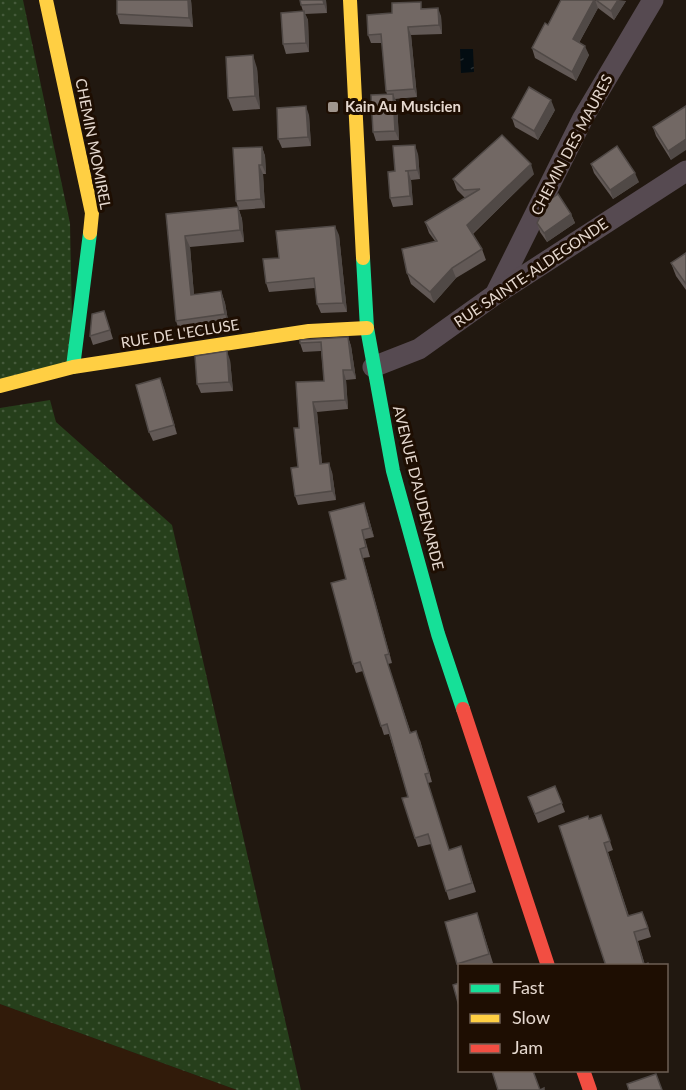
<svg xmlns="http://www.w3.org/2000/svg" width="686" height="1090" viewBox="0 0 686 1090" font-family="Lato,sans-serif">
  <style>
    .built { fill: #311b0a }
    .grass { fill: url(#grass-dots) }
    .water { fill: url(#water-ripples) }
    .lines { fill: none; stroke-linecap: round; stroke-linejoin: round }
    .street { stroke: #564a51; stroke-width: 21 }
    .fast { stroke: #16e098; stroke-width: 14 }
    .slow { stroke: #ffcf43; stroke-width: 14 }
    .jam { stroke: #f24e42; stroke-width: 14 }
    .wall { fill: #625956 }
    .shaded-wall { fill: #504946 }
    .building { fill: #726864; stroke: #504946; stroke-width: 1.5 }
    .poi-dot { fill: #a0958c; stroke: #1e0e02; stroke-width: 2 }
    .labels { text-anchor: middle; stroke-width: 6; stroke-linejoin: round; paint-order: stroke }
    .poi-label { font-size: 15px; font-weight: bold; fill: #e5d8cf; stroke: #1e0e02; text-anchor: start }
    .street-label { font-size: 15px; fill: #e5d8cf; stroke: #1e0e02 }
  </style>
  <defs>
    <pattern id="grass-dots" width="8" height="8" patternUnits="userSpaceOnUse" patternTransform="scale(1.5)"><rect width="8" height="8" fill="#263f1b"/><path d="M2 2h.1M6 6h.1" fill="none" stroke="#455a3b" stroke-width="1.8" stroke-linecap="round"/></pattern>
    <pattern id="water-ripples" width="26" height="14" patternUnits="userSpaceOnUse" patternTransform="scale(1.5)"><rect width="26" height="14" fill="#030c11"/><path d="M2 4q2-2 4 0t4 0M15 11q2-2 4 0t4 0" fill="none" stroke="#282f33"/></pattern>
  </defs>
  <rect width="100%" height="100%" fill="#211810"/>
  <polygon class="built" points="0,1004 237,1090 0,1090"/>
  <g class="grass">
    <polygon points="0,0 23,0 70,223 73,367 0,385"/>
    <polygon points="50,400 56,422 172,525 301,1090 237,1090 0,1004 0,408"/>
  </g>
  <polygon class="water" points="460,49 473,49 474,72 461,73"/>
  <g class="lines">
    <g class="street">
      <polyline points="496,293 583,118 653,0"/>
      <polyline points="373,367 419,349 496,294 686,171"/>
    </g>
    <g class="fast">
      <polyline points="363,258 367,328 393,471 438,634 463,709"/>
      <polyline points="73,367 90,233"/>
    </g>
    <g class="slow">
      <polyline points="46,0 92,213 90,233"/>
      <polyline points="350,0 363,258"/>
      <polyline points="0,386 73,367 309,331 367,328"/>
    </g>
    <g class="jam">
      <polyline points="463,709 548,966"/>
      <polyline points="583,1070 590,1090"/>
    </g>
  </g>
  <g class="wall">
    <polygon points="117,0 191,0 193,27 120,24 117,14"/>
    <polygon points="326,0 327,13 305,14 308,20 309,52 286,54 283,44 303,11 301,5"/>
    <polygon points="561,0 626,1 614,20 598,8 579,43 589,55 576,81 535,58 532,48 548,25"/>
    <polygon points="424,8 441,16 442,34 411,35 417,97 395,99 397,103 399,140 376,141 373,132 387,94 386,91 382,43 371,43 368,35 392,13"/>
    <polygon points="257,68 260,109 233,111 228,98"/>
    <polygon points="686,106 671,160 656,136 653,127"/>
    <polygon points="555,110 538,140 515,127 512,118"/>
    <polygon points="309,115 311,146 282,148 278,139"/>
    <polygon points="262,147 265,156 266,174 263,174 265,208 239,210 236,201"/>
    <polygon points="418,154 420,179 411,180 413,205 393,207 390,198 395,171"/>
    <polygon points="591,164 639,182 613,199 594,173"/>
    <polygon points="534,174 473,234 482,249 486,260 456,278 434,303 411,284 407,273 435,241 429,233 425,222 465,198 457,190 453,179"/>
    <polygon points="238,207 242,219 244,242 190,247 194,295 221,291 225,303 229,326 180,333 176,321 166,214"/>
    <polygon points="571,214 575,223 547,242 540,232 537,223"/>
    <polygon points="339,235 347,312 321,313 317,304 315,288 269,292 266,283 279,258"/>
    <polygon points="686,253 686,290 676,276 671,263"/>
    <polygon points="107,320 113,339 93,345 90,336"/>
    <polygon points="348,337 351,346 356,379 346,380 348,409 317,412 322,464 332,472 336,500 298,505 295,496 298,467 299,428 324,381 321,351 303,352 300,343"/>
    <polygon points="230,360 233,391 201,393 197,384"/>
    <polygon points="160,378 177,434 153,441 149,432"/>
    <polygon points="367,512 374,537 365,539 370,557 363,558 392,663 388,664 411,733 420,740 432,782 428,783 449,850 461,846 476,892 449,900 431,844 418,847 415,838 408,797 389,734 384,735 363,671 356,673 353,664 346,579"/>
    <polygon points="555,786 565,812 538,823 528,797"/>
    <polygon points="601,815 613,850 608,852 629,916 646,921 651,937 638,941 645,965 649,966 606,966 589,819"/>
    <polygon points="445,922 480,922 493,963 485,966 459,966 459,969"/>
  </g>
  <g class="shaded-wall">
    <polygon points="188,0 191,0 193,27 189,18"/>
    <polygon points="323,0 326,0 327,13 324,4"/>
    <polygon points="594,0 595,0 598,8 576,48 573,39"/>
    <polygon points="618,0 626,1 614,20 611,11"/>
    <polygon points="438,8 441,16 442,34 439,25"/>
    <polygon points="304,11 308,20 309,52 306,43"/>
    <polygon points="408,27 411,35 417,97 414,89"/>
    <polygon points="585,46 589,55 576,81 572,72"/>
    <polygon points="253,55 257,68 260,109 255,96"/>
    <polygon points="393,94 397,103 399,140 395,131"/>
    <polygon points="551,100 555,110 538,140 534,131"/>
    <polygon points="306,106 309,115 311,146 308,137"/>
    <polygon points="686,139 686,150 671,160 668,151"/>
    <polygon points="415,145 418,154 420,179 417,170"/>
    <polygon points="262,147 265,156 266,174 262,165"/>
    <polygon points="531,164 534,174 471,235 467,225"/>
    <polygon points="259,165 263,174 265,208 261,199"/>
    <polygon points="408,171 411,180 413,205 410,196"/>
    <polygon points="635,173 639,182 613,199 610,190"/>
    <polygon points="238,207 242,219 244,242 240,230"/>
    <polygon points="571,214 575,223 547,242 544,233"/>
    <polygon points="335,226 339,235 347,312 343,303"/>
    <polygon points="185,236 190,247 195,307 191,295"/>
    <polygon points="452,268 456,278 434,303 430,292"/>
    <polygon points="221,291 225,303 229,326 225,314"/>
    <polygon points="348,337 351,346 356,379 352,370"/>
    <polygon points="227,351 230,360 233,391 229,382"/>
    <polygon points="343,370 346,380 348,409 345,400"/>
    <polygon points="160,378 164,388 177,434 174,425"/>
    <polygon points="313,402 317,412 323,474 320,464"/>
    <polygon points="329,463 332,472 336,500 332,491"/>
    <polygon points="364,503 367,512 374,537 370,528"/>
    <polygon points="360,549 363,558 392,663 389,654"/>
  </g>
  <g class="building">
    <polygon points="117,0 188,0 189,18 117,14"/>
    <polygon points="300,0 323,0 324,4 301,5"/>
    <polygon points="561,0 594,0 573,39 585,46 572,72 532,48 545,23 548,25"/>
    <polygon points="596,0 618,0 611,11"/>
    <polygon points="421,2 421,9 438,8 439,25 408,27 414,89 386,91 381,34 368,35 367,15 392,13 392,3"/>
    <polygon points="304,11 306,43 283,44 281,13"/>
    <polygon points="253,55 255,96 228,98 226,57"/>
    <polygon points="529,87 551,100 534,131 512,118"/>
    <polygon points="393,94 395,131 373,132 371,95"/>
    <polygon points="306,106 308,137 278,139 277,108"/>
    <polygon points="686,106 686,139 668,151 653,127"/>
    <polygon points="502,135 531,164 467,225 482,249 452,268 430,292 407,273 402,249 437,241 425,222 480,189 464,190 453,179"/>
    <polygon points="415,145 417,170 405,171 408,171 410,196 390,198 388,172 395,171 393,146"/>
    <polygon points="617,146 635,173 610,190 591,164"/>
    <polygon points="262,147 262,165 259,165 261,199 236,201 233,148"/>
    <polygon points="558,194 571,214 544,233 537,223 548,201"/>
    <polygon points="238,207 240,230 185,236 191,295 221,291 225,314 176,321 166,214"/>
    <polygon points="335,226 343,303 317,304 314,278 266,283 263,259 279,258 276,231"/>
    <polygon points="686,253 686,284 671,263"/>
    <polygon points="104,311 110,330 90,336 92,314"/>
    <polygon points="348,337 352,370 343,370 345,400 313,402 320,464 329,463 332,491 295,496 291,468 298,467 294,428 299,428 296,382 324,381 321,342 300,343 300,340"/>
    <polygon points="227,351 229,382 197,384 195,356"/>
    <polygon points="160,378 174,425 149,432 136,385"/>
    <polygon points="364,503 370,528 362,530 366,547 360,549 389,654 385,655 410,733 416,731 429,773 425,774 449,850 461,846 472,883 446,891 428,834 415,838 402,798 408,797 387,724 381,726 360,662 353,664 331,583 346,579 329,512"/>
    <polygon points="555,786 562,803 535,814 528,797"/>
    <polygon points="601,815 610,841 604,843 628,916 642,912 648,928 634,932 644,965 648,963 649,966 606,966 559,826 588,816 589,819"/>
    <polygon points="477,913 489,954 457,964 445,922"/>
    <polygon points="459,983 459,1006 453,985"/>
    <polygon points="492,1071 533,1071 540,1090 544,1088 544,1090 498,1090"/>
    <polygon points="656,1074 662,1090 629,1090 627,1084"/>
  </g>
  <rect class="poi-dot" x="327" y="101" width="12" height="12" rx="3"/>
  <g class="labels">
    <g class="poi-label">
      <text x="345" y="112">Kain Au Musicien</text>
    </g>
    <g class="street-label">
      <text transform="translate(93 144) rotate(79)" y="5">CHEMIN MOMIREL</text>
      <text transform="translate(572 145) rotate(-62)" y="5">CHEMIN DES MAURES</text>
      <text transform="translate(531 273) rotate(-34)" y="5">RUE SAINTE-ALDEGONDE</text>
      <text transform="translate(180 334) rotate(-9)" y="5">RUE DE L'ECLUSE</text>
      <text transform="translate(418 488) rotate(76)" y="5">AVENUE D'AUDENARDE</text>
    </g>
  </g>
  <rect x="458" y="964" width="210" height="108" fill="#1e0e02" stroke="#6e5f54" stroke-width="1.5"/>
  <rect x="470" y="984" width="30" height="9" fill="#16e098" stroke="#6e5f54" stroke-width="1.5"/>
  <text x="512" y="994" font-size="18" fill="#e5d8cf">Fast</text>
  <rect x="470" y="1014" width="30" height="9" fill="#ffcf43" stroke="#6e5f54" stroke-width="1.5"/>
  <text x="512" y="1024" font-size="18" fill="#e5d8cf">Slow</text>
  <rect x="470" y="1044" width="30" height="9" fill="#f24e42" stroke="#6e5f54" stroke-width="1.5"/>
  <text x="512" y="1054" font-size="18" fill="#e5d8cf">Jam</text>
</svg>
